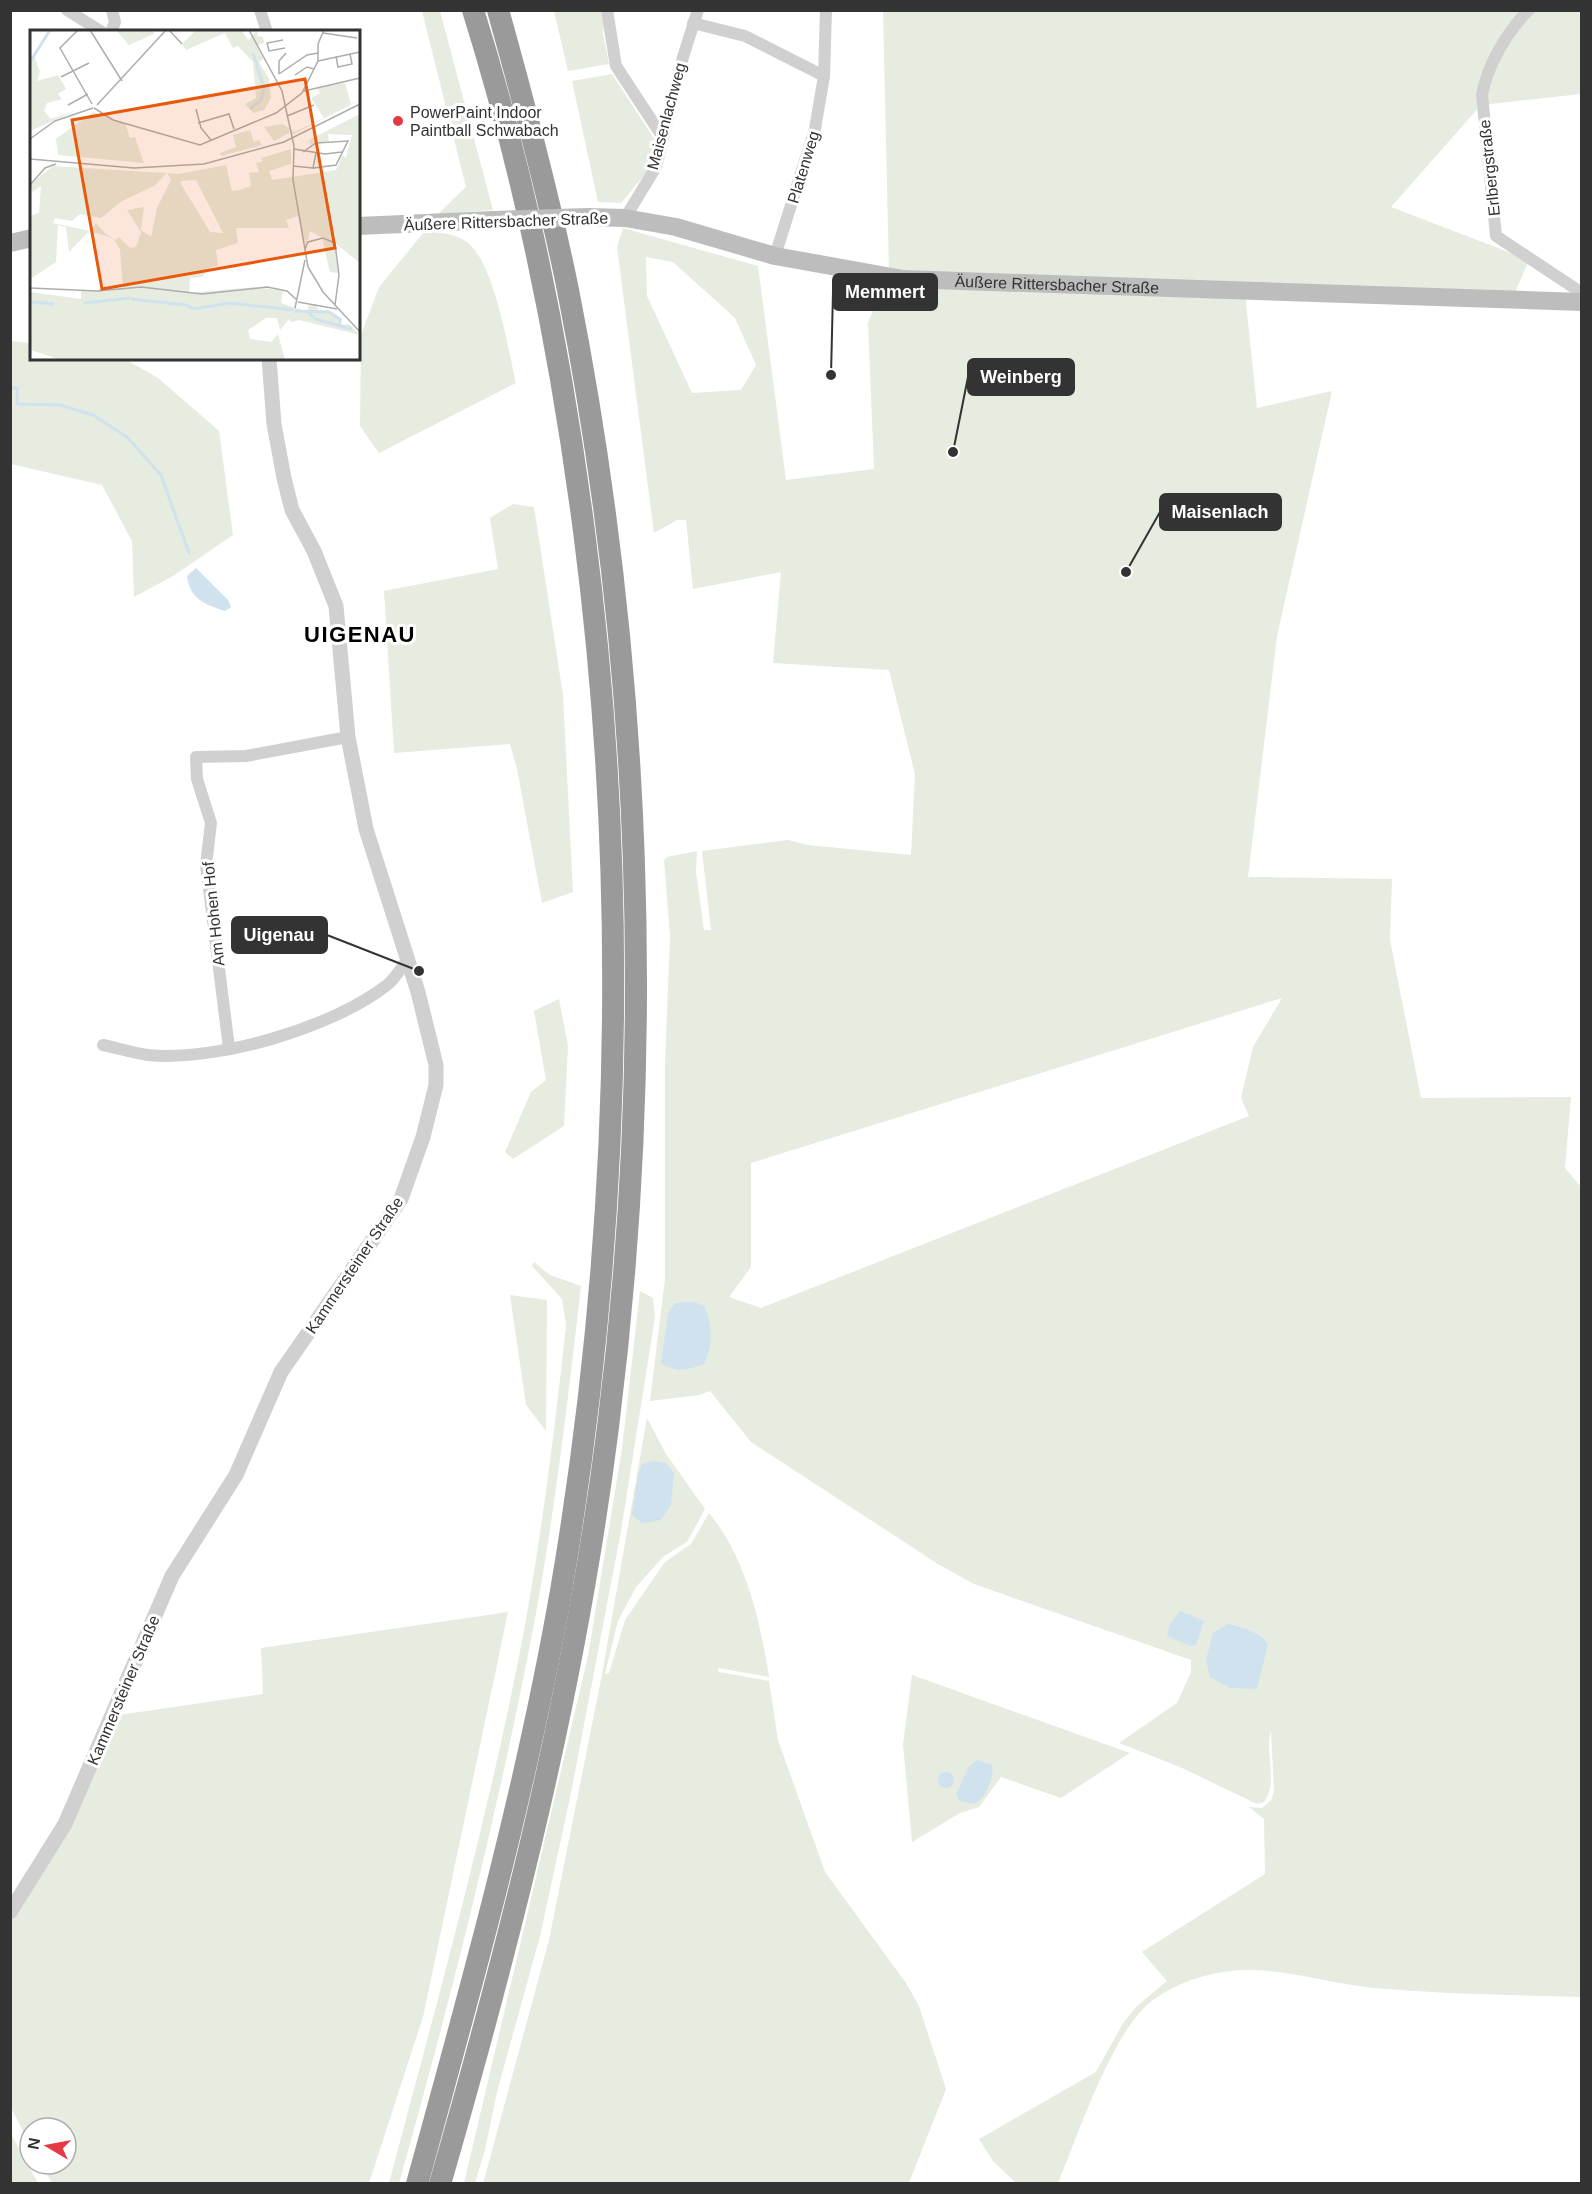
<svg xmlns="http://www.w3.org/2000/svg" width="1592" height="2194" viewBox="0 0 1592 2194" font-family="Arial,sans-serif">
  <style>
    .green { fill: #e6ecdf; fill-rule: evenodd }
    .water { fill: #cfe2ee }
    .lines { fill: none; stroke-linecap: round; stroke-linejoin: round }
    .stream { stroke: #cfe2ee; stroke-width: 3 }
    .minor { stroke: #d0d0d0; stroke-width: 12 }
    .tertiary { stroke: #d0d0d0; stroke-width: 15 }
    .secondary { stroke: #bdbdbd; stroke-width: 18 }
    .motorway { stroke: #9a9a9a; stroke-width: 22 }
    .secondary-bridge { stroke: #bdbdbd; stroke-width: 18 }
    .poi-dot { fill: #e63946; stroke: #fff; stroke-width: 2 }
    .labels { text-anchor: middle; stroke-width: 6; stroke-linejoin: round; paint-order: stroke }
    .poi-label { font-size: 16px; fill: #333; stroke: #fff; text-anchor: start }
    .street-label { font-size: 16px; fill: #333; stroke: #fff }
    .district-label { font-size: 22px; font-weight: bold; letter-spacing: 1.5px; fill: #000; stroke: #fff }
    .inset-river { fill: none; stroke: #cfe2ee; stroke-width: 3 }
    .inset-road { fill: none; stroke: #adadad; stroke-width: 1.5 }
    .view { fill: #e8590c; fill-opacity: 0.15; stroke: #e8590c; stroke-width: 3 }
    .inset-edge { fill: none; stroke: #333; stroke-width: 3 }
    .leader { fill: none; stroke: #333; stroke-width: 2 }
    .callout-dot { fill: #333; stroke: #fff; stroke-width: 2 }
    .callout { fill: #333; stroke: #333; stroke-width: 2 }
    .callout-label { font-size: 18px; text-anchor: middle; font-weight: bold; fill: #fff }
  </style>
  <rect width="100%" height="100%" fill="#fff"/>
  <g class="green">
    <polygon points="422,11 440,11 493,210 438,214 466,187"/>
    <polygon points="554,11 605,11 603,34 609,64 568,71"/>
    <path d="M883,11h698v83l-100,11 -90,102 138,53 -15,35 -270,-11 13,124 75,-17 -55,245 -29,241 144,2 -2,61 31,158 150,-1 -6,71 17,20 -1,809c-69,-2 -139,-3 -208,-9 -39,-4 -78,-16 -117,-18 -36,-2 -87,12 -113,39 -35,36 -65,126 -85,174h-42l-23,-22 -14,-22 117,-67 27,-49 13,-16 31,-26 -25,-29 123,-78 -1,-55 -15,-12 13,1 9,-8 3,-8 -3,-61c-7,21 8,52 -7,71l-7,2 -77,-37 -61,-24 58,-40 14,-31v-12l-217,-76 -36,-20 -187,-122 -41,-51 -11,4 -49,6 15,-122v-215l5,-128 -6,-76 3,-3 30,-6 -1,21 8,58h7l-9,-79 86,-11 20,5 103,10 4,-81 -26,-104 -116,-7 8,-91 -88,17 -7,-69h-9l-23,13 -37,-286 6,-19 135,38 28,214 88,-11 -6,-146 21,-52zM646,257l27,5 62,56 21,47 -15,25 -49,3 -45,-97zM1282,998l-29,49 -12,51 8,18 -488,192 -32,-11 22,-30v-104z"/>
    <polygon points="612,74 657,143 651,167 621,203 598,202 572,81"/>
    <path d="M424,232c13,0 28,1 40,8 30,17 44,110 52,143l-137,70 -19,-27 1,-91 18,-48z"/>
    <polygon points="10,341 31,343 32,358 125,359 158,378 219,431 233,535 173,576 134,597 132,541 102,485 11,464"/>
    <polygon points="513,504 534,507 563,695 573,892 542,903 517,769 510,744 394,753 384,591 498,569 490,518"/>
    <polygon points="559,999 568,1046 564,1126 513,1159 505,1152 531,1092 546,1080 534,1011"/>
    <path d="M534,1262l16,13 31,11c-13,113 -26,226 -47,338 -36,188 -83,375 -135,559h-10c48,-181 99,-363 134,-547 19,-103 32,-207 43,-311l-4,-26 -30,-33z"/>
    <polygon points="640,1291 653,1298 655,1317 621,1531 571,1793 540,1936 497,2092 485,2150 475,2183 464,2183 588,1656 622,1449"/>
    <polygon points="510,1295 547,1300 546,1431 526,1405"/>
    <path d="M647,1418l19,36 39,55 -18,33 -23,14 -28,31 -18,34 -13,53 4,-1 16,-53 40,-58 26,-18 18,-31c37,45 51,107 60,164l-51,-9 1,4 50,9 9,59 47,132 81,111 13,23 27,83 -37,94 -426,1 66,-244 53,-266z"/>
    <polygon points="508,1612 423,2017 369,2183 52,2183 41,2164 66,2164 66,2128 30,2128 30,2144 11,2108 10,1922 29,1894 119,1715 263,1694 261,1648"/>
    <polygon points="912,1675 1130,1753 1061,1798 1001,1777 979,1807 960,1813 912,1842 903,1744"/>
    <polygon points="11,2134 38,2183 11,2183"/>
  </g>
  <g class="water">
    <path d="M196,568l32,32 3,7 -6,4c-21,-7 -35,-12 -38,-35z"/>
    <path d="M694,1302l10,4c9,19 9,39 0,58 -17,6 -27,9 -43,-1l7,-50 7,-10z"/>
    <polygon points="654,1461 666,1463 674,1473 671,1505 661,1520 642,1523 632,1515 638,1475 642,1464"/>
    <polygon points="1180,1611 1204,1621 1196,1645 1190,1646 1167,1636 1170,1624"/>
    <path d="M1228,1624c13,3 32,8 40,20l-11,45 -27,-1 -20,-11 -4,-17 7,-27z"/>
    <path d="M977,1760l15,5c3,9 -6,35 -17,38 -4,1 -11,-1 -15,-2l-4,-7 12,-26z"/>
    <circle cx="946" cy="1780" r="8"/>
  </g>
  <g class="lines">
    <polyline class="stream" points="10,388 17,388 17,404 60,405 93,415 127,437 161,475 189,553"/>
    <g class="minor">
      <polyline points="67,10 102,32"/>
      <polyline points="260,10 267,32"/>
      <polyline points="607,10 616,66 662,136"/>
      <path d="M1529,10c-22,21 -42,56 -47,85l14,141 86,57"/>
      <polyline points="693,23 745,36 824,76 826,10"/>
      <polyline points="111,32 115,22 112,10"/>
      <polyline points="625,218 656,167 683,57 698,10"/>
      <polyline points="775,256 815,129 824,76"/>
      <path d="M103,1045c15,3 30,8 45,10 69,7 186,-28 239,-70 8,-6 14,-17 20,-25"/>
      <polyline points="229,1048 206,865 211,823 197,779 196,757 246,756 348,737"/>
    </g>
    <polyline class="tertiary" points="10,1912 65,1824 172,1576 236,1475 281,1372 401,1199 423,1137 436,1085 436,1065 418,992 366,829 359,793 348,737 336,606 314,551 292,510 284,478 274,424 269,358"/>
    <g class="secondary">
      <path id="s1" d="M588,217l37,1 51,9 99,29 128,23 679,23"/>
      <polyline points="358,226 493,220"/>
      <polyline points="10,243 32,238"/>
    </g>
    <g class="motorway">
      <path d="M417,2184c54,-196 109,-393 144,-593 60,-352 69,-706 23,-1060 -23,-176 -58,-352 -111,-521"/>
      <path d="M440,2184c72,-249 136,-501 168,-757 48,-379 34,-763 -40,-1137 -19,-94 -44,-187 -70,-280"/>
    </g>
    <polyline class="secondary-bridge" points="493,220 588,217"/>
  </g>
  <circle class="poi-dot" cx="398" cy="121" r="6"/>
  <g class="labels">
    <g class="poi-label">
      <text x="410" y="118">PowerPaint Indoor<tspan x="410" dy="18">Paintball Schwabach</tspan></text>
    </g>
    <g class="street-label">
      <text transform="translate(666 116) rotate(-75)" y="6">Maisenlachweg</text>
      <text transform="translate(803 167) rotate(-73)" y="6">Platenweg</text>
      <text transform="translate(1489 168) rotate(-96)" y="6">Erlbergstraße</text>
      <text transform="translate(506 221) rotate(-2)" y="6">Äußere Rittersbacher Straße</text>
      <text dy="6" stroke="none"><textPath href="#s1" startOffset="476">Äußere Rittersbacher Straße</textPath></text>
      <text transform="translate(213 914) rotate(-96)" y="6">Am Hohen Hof</text>
      <text transform="translate(354 1265) rotate(-56)" y="6">Kammersteiner Straße</text>
      <text transform="translate(123 1690) rotate(-67)" y="6">Kammersteiner Straße</text>
    </g>
    <g class="district-label">
      <text x="360" y="642">UIGENAU</text>
    </g>
  </g>
  <g transform="translate(30 30)">
    <rect width="330" height="330" fill="#fff"/>
    <path d="M86,0h37l1,4 -25,11zM166,0h45l7,10 10,-10 -1,6 6,1 1,6 -7,2 6,14 -4,3 10,17 2,19 -7,12 -11,3 -8,-9 11,-6 -3,-36 -15,-16 -5,2 -8,-15 -39,17 -4,-6zM4,25l6,17 -3,9 21,-6 8,14 -8,5 4,5 -15,4 -3,8 7,8 26,-9 -47,21v-74zM315,53l6,21 9,-4 -68,35 -1,-6 3,3 30,-14 -13,-20 9,-5 -3,-6zM63,82l32,11 5,15 5,-1 9,26 -86,-8 -2,-16zM330,84v149l-25,-20 3,30 -8,-1 -8,-34 -12,-7 -4,15 -8,-30 -12,4 3,8h-53l2,15 -22,7 2,16 -7,1 -9,10 -12,1 -1,15 67,-6 27,4 -2,12 27,9v-6l8,-2 4,9 9,-1 9,5 2,8 9,-1 11,11 -61,-15 -8,2 -2,-3 -9,11 -3,-12h-11l-18,12 2,9 21,3 7,-8 7,26h-225l-29,-10 -1,10v-68l51,7v-8l42,-3 -3,-39 -7,-11 -24,-7 -20,21 -3,-25 -8,-2 -2,37 -26,17v-63l9,-3 2,-27 -9,6 -2,-7 23,-19 126,8 47,-9 6,26 8,-1 11,-4 -2,-13 10,-1 -3,-9 7,-2 -2,-3 30,-9v15l-22,7 3,9 64,-10 6,-14 4,1 6,-22 -24,-1 1,7 -19,4 -1,-5zM137,143l4,7 -14,28 -6,29 -10,-7 3,-23 -17,3 14,22 -5,15 -6,1 -11,-11 -3,3 -10,-6 -10,-11 -6,8 -37,-8 2,-5 17,3 8,-7 21,4 21,-17 32,-15zM166,150l27,53 -13,-1 -29,-48v-3zM252,94l7,4v5l-15,8 -10,-14zM220,100l4,12 5,-2 3,5 -41,11 -1,-3 16,-6 -3,-12z" fill="#e6ecdf" fill-rule="evenodd"/>
    <path class="inset-river" d="M0,32l20,-32M220,79l11,-9 3,-12 -11,-35M101,269l55,6 8,4 35,-6 64,7M0,272l24,2M54,273l46,-5M265,281l34,1 11,7v5M279,283l6,6 37,10"/>
    <path class="inset-road" d="M48,0l-18,18 32,56M60,0l32,51M139,0l13,14M219,0l33,61 12,55 -1,34 15,87 15,25 37,40M293,3l34,5M253,10l-16,3 2,8 16,-3M306,26l2,11 14,-3 -2,-10M288,31l42,-9M249,44l28,-19 11,-2M249,44v-13l7,-8M265,45l12,-8 7,2M31,47l28,-14M274,61l56,-13M38,75l20,-11M67,75l69,-75M64,78l19,12 87,25 76,-32 26,-20 16,-32v-17l6,-14M166,79l5,19 10,12M257,86l27,-11M168,93l31,-9 5,15M0,109l25,-18 38,-13M264,119l31,5 17,-2M273,122l13,-9 32,-2 -12,24 -23,3 3,-15M0,129l104,9 70,-4 80,-22 76,-38M263,136l20,2M0,155l15,-17 11,-4M275,219l3,-7 15,-4 12,5 4,32 -4,30M0,258l67,3 44,-4 61,7 65,-7 20,4 10,9M268,272l39,7M265,278l10,-48"/>
    <path class="view" d="M275,49l30,169 -233,41 -30,-169z"/>
    <rect width="330" height="330" class="inset-edge"/>
  </g>
  <path class="leader" d="M831 375L833 292M953 452L968 377M1126 572L1160 512M419 971L327 935"/>
  <g class="callout-dot">
    <circle cx="831" cy="375" r="6"/>
    <circle cx="953" cy="452" r="6"/>
    <circle cx="1126" cy="572" r="6"/>
    <circle cx="419" cy="971" r="6"/>
  </g>
  <g class="callout">
    <rect x="833" y="274" width="104" height="36" rx="6"/>
    <rect x="968" y="359" width="106" height="36" rx="6"/>
    <rect x="1160" y="494" width="121" height="36" rx="6"/>
    <rect x="232" y="917" width="95" height="36" rx="6"/>
  </g>
  <g class="callout-label">
    <text x="885" y="298">Memmert</text>
    <text x="1021" y="383">Weinberg</text>
    <text x="1220" y="518">Maisenlach</text>
    <text x="279" y="941">Uigenau</text>
  </g>
  <rect width="1592" height="2194" fill="none" stroke="#333333" stroke-width="24"/>
  <g transform="translate(48 2146) rotate(280)"><circle r="28" fill="#ffffff" stroke="#adadad" stroke-width="1.5"/>
  <path d="M0-4.5L10 22L0 15L-10 22Z" fill="#e63946"/>
  <text y="-9" font-size="16" font-weight="bold" text-anchor="middle" fill="#333333">N</text>
  </g>
</svg>
